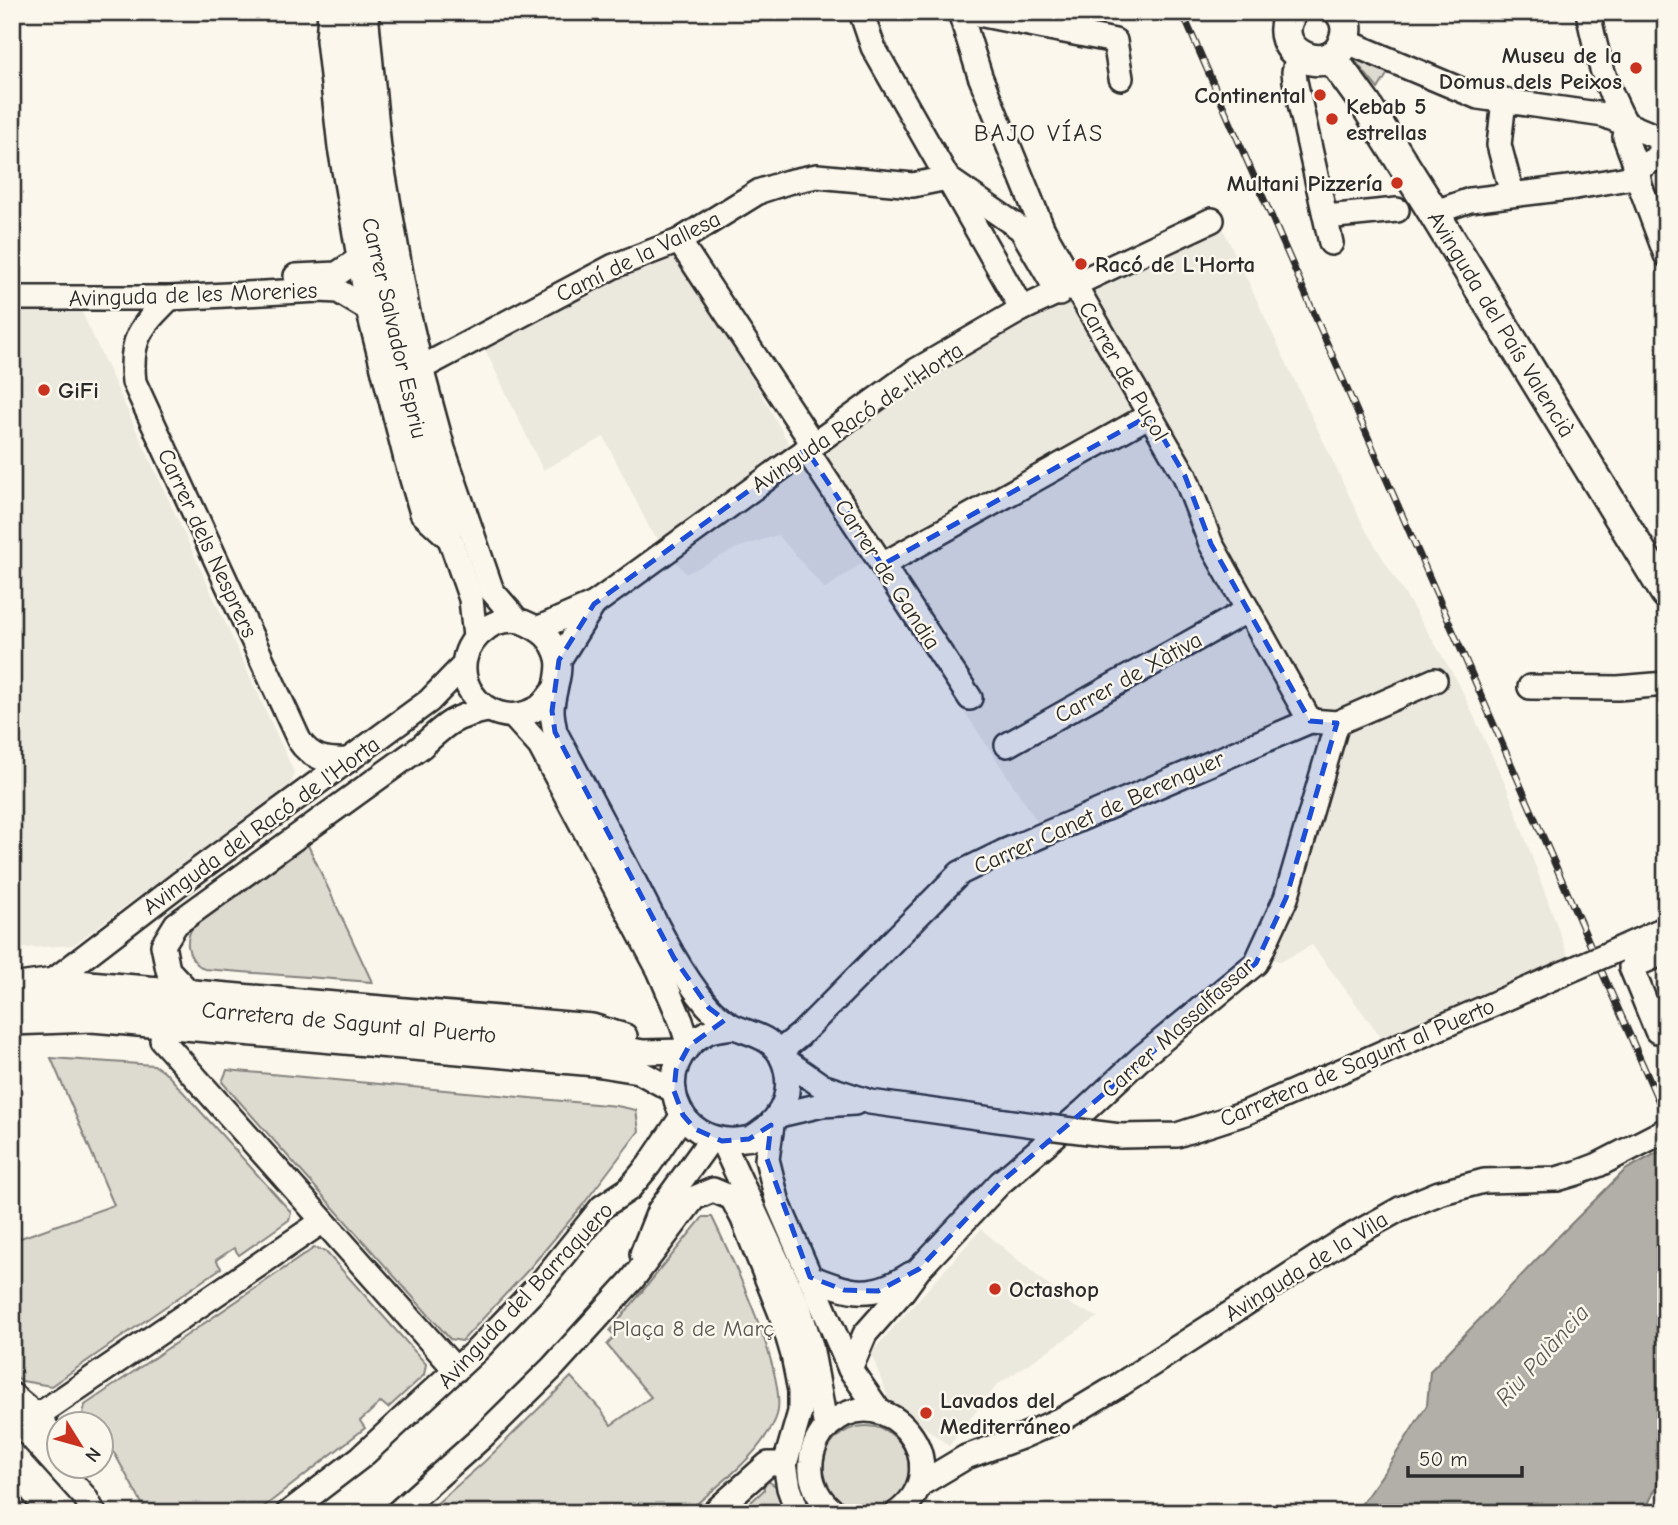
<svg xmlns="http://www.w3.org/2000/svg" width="1678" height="1525" viewBox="0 0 1678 1525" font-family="'Comic Neue',sans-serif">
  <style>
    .built { fill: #ebe8de }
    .green { fill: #dddad0; stroke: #84827e; stroke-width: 2 }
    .water { fill: #b1afa7; stroke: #7b7a75; stroke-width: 2 }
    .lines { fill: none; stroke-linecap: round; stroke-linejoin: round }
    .minor-casing { stroke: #2b2b2b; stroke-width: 28 }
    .major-casing { stroke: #2b2b2b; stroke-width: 35 }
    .minor { stroke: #fbf7ec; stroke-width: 23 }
    .major { stroke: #fbf7ec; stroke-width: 30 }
    .rail-casing { stroke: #2b2b2b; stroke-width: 7 }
    .rail { stroke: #fbf7ec; stroke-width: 4.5; stroke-dasharray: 13; stroke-linecap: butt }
    .minor-bridge-casing { stroke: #2b2b2b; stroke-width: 28; stroke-linecap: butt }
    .minor-bridge { stroke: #fbf7ec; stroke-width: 23 }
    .marked { fill: #1d4ed8; fill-opacity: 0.2; stroke: #1d4ed8; stroke-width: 5; stroke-dasharray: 14 9; stroke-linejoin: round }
    .poi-dot { fill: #c8321e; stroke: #fbf7ec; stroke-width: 2.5 }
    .labels { text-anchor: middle; stroke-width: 5; stroke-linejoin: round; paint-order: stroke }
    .poi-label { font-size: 23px; font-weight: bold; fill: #2b2b2b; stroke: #fbf7ec; text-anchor: start }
    .street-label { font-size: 23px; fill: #2b2b2b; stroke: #fbf7ec }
    .park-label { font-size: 23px; fill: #585754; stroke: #fbf7ec }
    .neighbourhood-label { font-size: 24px; letter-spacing: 2px; fill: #2b2b2b; stroke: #fbf7ec }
    .water-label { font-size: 24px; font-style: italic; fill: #5a5956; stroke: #fbf7ec }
  </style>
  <rect width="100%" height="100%" fill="#fbf7ec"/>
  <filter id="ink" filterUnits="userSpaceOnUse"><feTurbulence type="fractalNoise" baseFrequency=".0143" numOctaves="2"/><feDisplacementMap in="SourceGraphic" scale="14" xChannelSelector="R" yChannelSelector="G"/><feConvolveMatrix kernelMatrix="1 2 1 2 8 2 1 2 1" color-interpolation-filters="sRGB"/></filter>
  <g filter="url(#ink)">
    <g class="built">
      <polygon points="1216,214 1364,527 1458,682 1507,788 1569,959 1381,1037 1312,945 1282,961 1246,956 1285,872 1318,744 1305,735 1052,844 865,561 825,589 778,535 737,548 686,574 650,529 604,437 543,470 482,343 670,250 728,335 801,465 927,378 1033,315"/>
      <polygon points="12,310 81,310 294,772 292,783 73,945 12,949"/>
      <polygon points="981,1229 1073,1306 1098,1317 997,1385 949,1446 889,1400 871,1353"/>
    </g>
    <g class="green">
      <polygon points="1358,55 1391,68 1378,89 1356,62 1355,58"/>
      <path d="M307,843l65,139 -168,-13c-19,-11 -21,-32 -7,-48z"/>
      <polygon points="51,1058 154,1065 167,1074 291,1212 289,1220 239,1255 234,1248 216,1260 221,1268 51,1386 22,1381 12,1373 12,1241 114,1205"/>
      <polygon points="227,1070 617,1106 636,1110 639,1131 582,1206 529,1269 462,1341 450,1339 222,1082"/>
      <path d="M703,1217h9c19,39 76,159 65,198 -2,6 -6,14 -10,19 -17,29 -55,56 -81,79h-260l58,-51 87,-85 30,33 10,15 40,-28 -44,-52 8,-9 -5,-5z"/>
      <polygon points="314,1248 325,1251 426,1364 424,1375 388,1408 381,1402 360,1421 365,1428 256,1513 147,1513 116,1456 102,1438 102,1424 90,1423 83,1414 85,1405"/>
      <circle cx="866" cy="1469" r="43"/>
      <polygon points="768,1481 783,1491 787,1513 739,1513 764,1490 764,1483"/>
    </g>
    <polygon class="water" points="1666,1148 1666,1466 1644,1513 1355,1513 1387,1468 1427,1405 1430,1371 1557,1238 1625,1170"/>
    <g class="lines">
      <defs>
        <g id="minor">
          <polyline points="330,12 328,40 340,147 368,309 406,459 422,513 448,537"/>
          <polyline points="345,12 359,147 376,254 403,379 450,539 471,599 475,637"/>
          <polyline points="366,12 379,148 407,308 421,368 443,449 492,591 517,620"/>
          <polyline points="861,12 873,47 1022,309"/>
          <polyline points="960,12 980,76 1043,230 1185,476 1211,544 1310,721"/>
          <polyline points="968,12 1115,41 1121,78"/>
          <path d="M1588,12c9,45 17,74 39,114"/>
          <polyline points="1345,41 1478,97 1604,115 1662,139 1660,156 1637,169 1625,137 1627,126"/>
          <polyline points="1298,55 1294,72 1295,81 1331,243"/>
          <polyline points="1504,100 1499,145 1512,194"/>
          <polyline points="1637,169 1640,185 1666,255"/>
          <polyline points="1444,209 1470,200 1576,187 1628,178 1637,169"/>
          <polyline points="1326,217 1397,210"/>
          <polyline points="1021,229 1059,294"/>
          <polyline points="679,241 813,444"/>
          <polyline points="296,276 337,274 359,259"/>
          <polyline points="12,298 170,298 319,290 338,291 368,309"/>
          <path d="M170,298c-29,29 -41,40 -36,84l165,358c12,19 28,21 50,20"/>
          <polyline points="421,368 614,266 679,241 760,191 788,182 817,176 913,185 947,178 1021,229 1043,230"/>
          <polyline points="806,449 970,698"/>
          <polyline points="882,565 1150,415"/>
          <polyline points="539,628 594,604 915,371 1022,309 1212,220"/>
          <polyline points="559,660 594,604"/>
          <polyline points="1530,687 1618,688 1666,684"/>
          <path d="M554,690c-5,6 -11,16 -18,19 -52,28 -103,-43 -49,-81 9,-7 25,-10 36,-6 17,7 30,16 35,36 4,15 -6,36 -6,52 0,7 2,15 3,22 27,51 55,103 82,155 21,41 41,83 70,118 7,8 20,19 30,23 18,7 38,11 46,32 11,28 2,56 -24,73 -4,3 -8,6 -14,6 -72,12 -99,-77 -37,-107 7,-3 18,-4 26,-5"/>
          <polyline points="513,716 540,746 659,970 681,1021 689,1046"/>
          <polyline points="1007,745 1248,610"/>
          <polyline points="1617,950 1666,928"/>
          <polyline points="54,980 179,884 429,701 463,666"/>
          <polyline points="12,986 54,980 592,1026 625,1036"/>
          <path d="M187,990l-19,-20 -5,-25 13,-21 245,-177c26,-24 32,-30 66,-37"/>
          <polyline points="12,1002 89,999 599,1044 643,1052 685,1051"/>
          <polyline points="12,1023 92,1020 595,1064 638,1071 674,1091"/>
          <polyline points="1657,1031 1631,967 1666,952"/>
          <polyline points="162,1040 456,1370"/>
          <polyline points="779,1052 800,1035 960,873 1003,852 1310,721 1337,723 1435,680"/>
          <polyline points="782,1058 822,1086 870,1102 1048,1127"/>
          <polyline points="779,1115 822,1105 855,1103"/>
          <polyline points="772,1125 767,1159 778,1203 850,1369 880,1412"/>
          <polyline points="1120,1136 1177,1135 1245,1113 1564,973"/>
          <polyline points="722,1141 799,1308 811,1346 826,1428"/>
          <polyline points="642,1254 659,1211 711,1139"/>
          <path d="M810,1277c42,16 61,23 101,-3"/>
          <polyline points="850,1369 865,1334 903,1291 919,1269 1000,1183 1084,1111 1143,1056 1256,963 1286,898 1337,723"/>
          <polyline points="12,1395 37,1416 60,1444"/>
          <polyline points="12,1416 85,1497 94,1513"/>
          <polyline points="37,1416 323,1221"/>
          <polyline points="919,1485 966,1457 1021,1437 1066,1417 1121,1384 1344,1240 1400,1209 1439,1193 1484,1181 1557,1179 1577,1173 1598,1165 1666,1130"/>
          <polyline points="12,1507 17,1513"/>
          <polyline points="288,1513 361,1457 478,1349 540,1284 602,1207 629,1189 649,1165 683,1115"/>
          <polyline points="397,1513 481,1438 552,1368 632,1280 694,1198 713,1190 732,1198 743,1219 781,1314 793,1355 800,1391 800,1412 785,1464 789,1488 798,1513"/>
          <polyline points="713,1513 768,1464 785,1464"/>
          <path d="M836,1513c-17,-11 -27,-31 -25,-51 1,-14 8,-28 18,-37 58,-51 132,41 68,88"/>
        </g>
        <g id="major">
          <path d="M1292,12c-28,40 42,71 53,26 3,-9 1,-19 -5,-26"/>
          <path id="s1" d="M1331,57l35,48 63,100 237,388"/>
        </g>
      </defs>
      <use href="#minor" class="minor-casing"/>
      <use href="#major" class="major-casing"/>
      <use href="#minor" class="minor"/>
      <use href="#major" class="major"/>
      <defs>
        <polyline id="rail" points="1182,12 1666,1118"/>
      </defs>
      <use href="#rail" class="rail-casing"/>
      <use href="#rail" class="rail"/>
      <defs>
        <g id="minor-bridge">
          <polyline points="1564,973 1617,950"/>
          <polyline points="1048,1127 1120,1136"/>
        </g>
      </defs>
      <use href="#minor-bridge" class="minor-bridge-casing"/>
      <use href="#minor-bridge" class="minor-bridge"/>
    </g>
  </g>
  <path class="marked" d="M1150,415l35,61 26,68 99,177 27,2 -51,175 -30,65 -256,220 -81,86 -41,22 -34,-1 -34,-13 -43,-118 4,-34 -22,14 -27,2 -27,-12 -12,-14 -9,-24 2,-21 13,-24 36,-26 -16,-12 -35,-50 -119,-226 -3,-21 7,-51 35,-56 212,-155 76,116z"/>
  <g class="poi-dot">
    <circle cx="1636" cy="68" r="7"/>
    <circle cx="1320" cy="95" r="7"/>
    <circle cx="1332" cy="119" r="7"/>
    <circle cx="1397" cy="183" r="7"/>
    <circle cx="1081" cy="264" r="7"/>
    <circle cx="44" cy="390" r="7"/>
    <circle cx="995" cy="1289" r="7"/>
    <circle cx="926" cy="1413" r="7"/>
  </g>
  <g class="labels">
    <g class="poi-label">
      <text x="1622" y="63" text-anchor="end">Museu de la<tspan x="1622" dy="26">Domus dels Peixos</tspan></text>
      <text x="1306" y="103" text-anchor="end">Continental</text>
      <text x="1346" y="114">Kebab 5<tspan x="1346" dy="26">estrellas</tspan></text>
      <text x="1383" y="191" text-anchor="end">Multani Pizzería</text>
      <text x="1095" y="272">Racó de L'Horta</text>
      <text x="58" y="398">GiFi</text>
      <text x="1009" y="1297">Octashop</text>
      <text x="940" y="1408">Lavados del<tspan x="940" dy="26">Mediterráneo</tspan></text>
    </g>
    <g class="street-label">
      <text transform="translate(638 256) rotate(-26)" y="8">Camí de la Vallesa</text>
      <text transform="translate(193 294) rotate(-2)" y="8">Avinguda de les Moreries</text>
      <text dy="8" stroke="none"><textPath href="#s1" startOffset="317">Avinguda del País Valencià</textPath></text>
      <text transform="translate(395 328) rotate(77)" y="8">Carrer Salvador Espriu</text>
      <text transform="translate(1124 371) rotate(60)" y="8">Carrer de Puçol</text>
      <text transform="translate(857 417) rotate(-34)" y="8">Avinguda Racó de l'Horta</text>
      <text transform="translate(208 543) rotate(65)" y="8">Carrer dels Nesprers</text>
      <text transform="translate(888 574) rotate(57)" y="8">Carrer de Gandia</text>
      <text transform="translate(1128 677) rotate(-29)" y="8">Carrer de Xàtiva</text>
      <text transform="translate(1099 812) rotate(-24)" y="8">Carrer Canet de Berenguer</text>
      <text transform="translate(261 825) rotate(-36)" y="8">Avinguda del Racó de l'Horta</text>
      <text transform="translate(349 1022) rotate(5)" y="8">Carretera de Sagunt al Puerto</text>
      <text transform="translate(1178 1027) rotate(-42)" y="8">Carrer Massalfassar</text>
      <text transform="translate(1357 1062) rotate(-23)" y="8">Carretera de Sagunt al Puerto</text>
      <text transform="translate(1306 1266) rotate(-32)" y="8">Avinguda de la Vila</text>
      <text transform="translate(525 1295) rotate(-47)" y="8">Avinguda del Barraquero</text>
    </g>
    <g class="park-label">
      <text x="693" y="1336">Plaça 8 de Març</text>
    </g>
    <g class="neighbourhood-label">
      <text x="1039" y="141">BAJO VÍAS</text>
    </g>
    <g class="water-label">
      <text transform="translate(1542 1355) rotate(-48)" y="8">Riu Palància</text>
    </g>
  </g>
  <rect width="1678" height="1525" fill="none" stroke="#fbf7ec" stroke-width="42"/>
  <rect x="21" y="21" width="1636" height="1483" fill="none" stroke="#2b2b2b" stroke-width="2.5" filter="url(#ink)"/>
  <g transform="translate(80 1445) rotate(127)"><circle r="33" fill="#fbf7ec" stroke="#a8a59f" stroke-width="2"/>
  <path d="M0-5L12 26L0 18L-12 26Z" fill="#c8321e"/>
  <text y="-10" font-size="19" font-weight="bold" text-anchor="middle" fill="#2b2b2b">N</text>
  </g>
  <path d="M1408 1466v10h114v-10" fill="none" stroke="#2b2b2b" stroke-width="3.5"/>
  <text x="1419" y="1466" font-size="21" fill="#2b2b2b" stroke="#fbf7ec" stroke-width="5" paint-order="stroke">50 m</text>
</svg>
